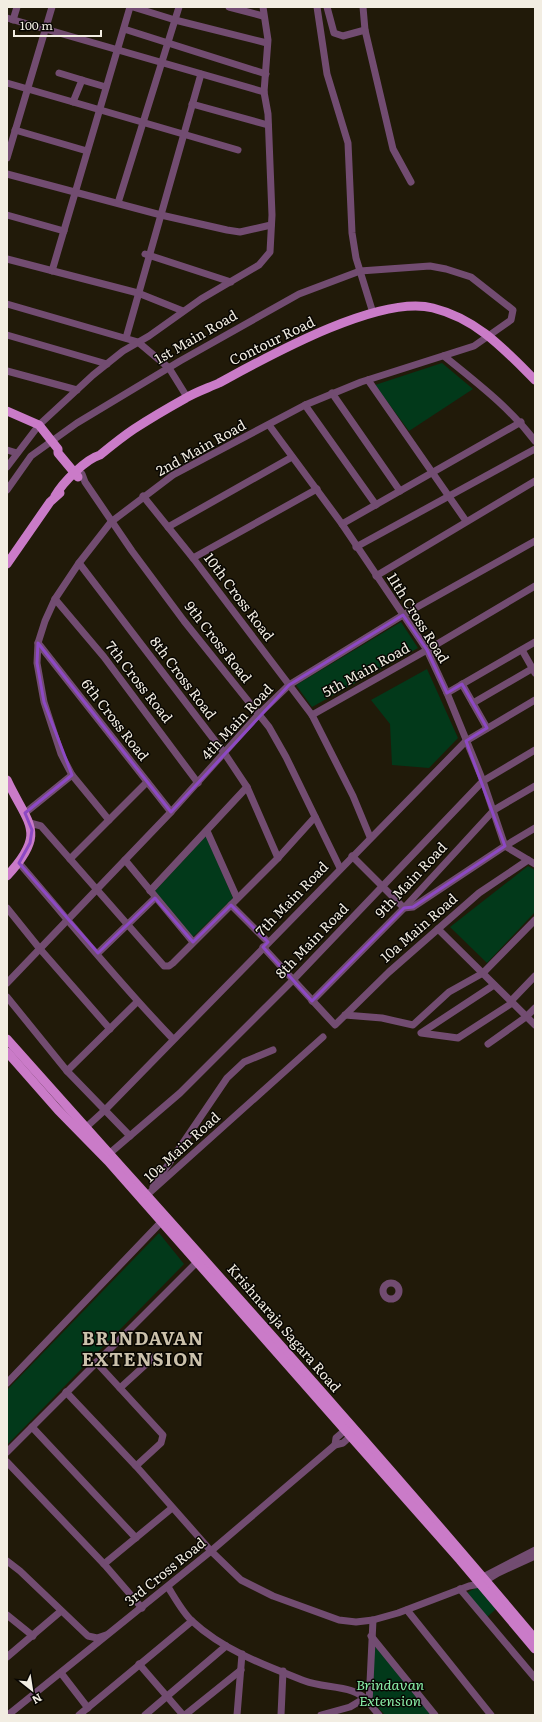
<svg xmlns="http://www.w3.org/2000/svg" width="542" height="1722" viewBox="0 0 542 1722" font-family="Literata,serif">
  <style>
    .green { fill: #02391a }
    .lines { fill: none; stroke-linecap: round; stroke-linejoin: round }
    .minor { stroke: #724c71; stroke-width: 7 }
    .major { stroke: #ca7bc8; stroke-width: 9 }
    .marked { fill: none; stroke: #8d49c4; stroke-width: 3; stroke-linejoin: round }
    .labels { text-anchor: middle; stroke-width: 3; stroke-linejoin: round; paint-order: stroke }
    .street-label { font-size: 14px; fill: #f2ede2; stroke: #080602 }
    .park-label { font-size: 14px; font-style: italic; fill: #88eca6; stroke: #080602 }
    .district-label { font-size: 18px; font-weight: bold; letter-spacing: 1px; fill: #cbc1ab; stroke: #080602 }
  </style>
  <rect width="100%" height="100%" fill="#211a09"/>
  <g class="green">
    <polygon points="442,363 473,389 409,431 375,385"/>
    <polygon points="401,622 418,648 312,707 296,685"/>
    <polygon points="427,669 458,738 429,768 392,765 390,724 371,700"/>
    <polygon points="206,836 233,898 193,937 155,891"/>
    <polygon points="528,866 535,870 535,912 487,963 450,927"/>
    <polygon points="159,1233 184,1264 7,1445 7,1390"/>
    <polygon points="477,1587 496,1609 486,1618 465,1594"/>
    <polygon points="373,1644 432,1715 385,1715 372,1701"/>
  </g>
  <g class="lines">
    <g class="minor">
      <polyline points="133,7 175,20 267,43"/>
      <polyline points="229,7 263,16"/>
      <polyline points="317,7 327,74 348,143 352,233 356,258 373,313"/>
      <polyline points="327,7 334,33 343,36 365,30"/>
      <polyline points="363,7 365,30 393,149 411,182"/>
      <polyline points="7,18 264,92"/>
      <polyline points="13,20 17,7"/>
      <polyline points="124,29 266,74"/>
      <polyline points="82,80 106,87"/>
      <polyline points="7,83 73,102 82,80 59,73"/>
      <polyline points="73,102 238,150"/>
      <polyline points="192,104 268,125"/>
      <polyline points="15,130 87,151"/>
      <polyline points="7,158 52,7"/>
      <polyline points="7,174 161,215 227,230 240,232 271,225"/>
      <polyline points="118,203 179,7"/>
      <polyline points="7,215 64,231"/>
      <polyline points="145,254 231,282"/>
      <polyline points="7,259 138,293 183,311"/>
      <polyline points="52,271 130,7"/>
      <polyline points="7,304 138,342 169,368 187,397"/>
      <polyline points="7,335 107,364"/>
      <polyline points="126,338 201,74"/>
      <path d="M444,356c33,27 65,51 91,85"/>
      <polyline points="7,371 77,390"/>
      <polyline points="368,380 466,521"/>
      <polyline points="332,393 400,491"/>
      <polyline points="305,405 376,505"/>
      <polyline points="269,425 342,524 427,650 447,693 483,781 505,846"/>
      <polyline points="7,450 17,453"/>
      <polyline points="7,467 39,425 93,375 123,351 149,336 201,299 259,265 270,252 272,215 268,114 264,92 268,40 263,7"/>
      <polyline points="82,474 85,482 132,551 184,621 269,727 286,757 340,868"/>
      <polyline points="7,490 31,456 77,423 180,361 299,294 360,271 430,266 446,269 471,277 513,310 511,320 474,346 361,382 305,405 173,475 111,522 79,563 55,599 45,621 38,643 37,663 44,702 61,754 72,775 109,820"/>
      <polyline points="143,496 193,558 312,715 353,796 370,837"/>
      <polyline points="342,524 521,422"/>
      <polyline points="168,527 292,457"/>
      <polyline points="356,547 535,449"/>
      <polyline points="193,558 317,489"/>
      <polyline points="79,563 225,754 247,787 278,858"/>
      <polyline points="376,576 535,481"/>
      <polyline points="55,599 104,657 198,783"/>
      <polyline points="38,643 171,812"/>
      <polyline points="522,650 535,673"/>
      <polyline points="462,684 487,728"/>
      <polyline points="447,693 535,642"/>
      <polyline points="473,703 535,667"/>
      <polyline points="312,715 427,650 535,586"/>
      <polyline points="25,813 72,775"/>
      <polyline points="30,823 41,826 164,966 169,966 173,963 278,858 315,817"/>
      <polyline points="207,831 237,898"/>
      <polyline points="505,846 535,864"/>
      <polyline points="352,856 404,908 413,907 505,846 535,828"/>
      <polyline points="70,859 147,782"/>
      <polyline points="125,860 193,942"/>
      <path d="M19,863c51,59 100,120 154,176"/>
      <polyline points="150,891 247,787"/>
      <polyline points="231,905 268,942"/>
      <polyline points="7,908 40,949 110,1029"/>
      <polyline points="438,929 535,1025"/>
      <polyline points="263,947 335,1025 389,972 479,893 528,860"/>
      <polyline points="98,953 155,898"/>
      <polyline points="7,983 171,812 258,715 289,685 403,615 535,541"/>
      <polyline points="494,985 421,1033 458,1038 512,1003"/>
      <polyline points="7,997 67,1071 130,1136"/>
      <polyline points="312,1001 404,908 494,810 535,786"/>
      <polyline points="511,1001 535,976"/>
      <polyline points="345,1015 382,1018 413,1025 449,992 483,973 535,920"/>
      <polyline points="488,1044 526,1017 535,1008"/>
      <polyline points="67,1071 137,1002"/>
      <polyline points="82,1131 105,1110 466,741 535,700"/>
      <polyline points="110,1153 180,1093 293,980 483,781 535,750"/>
      <polyline points="153,1187 227,1078 244,1062 273,1050"/>
      <polyline points="147,1195 323,1037"/>
      <circle cx="391" cy="1291" r="8"/>
      <polyline points="96,1362 163,1435 161,1443 136,1466"/>
      <polyline points="7,1383 165,1218"/>
      <polyline points="120,1388 154,1357"/>
      <polyline points="66,1392 136,1466 211,1551 241,1580 273,1596 339,1620 356,1622 373,1620 398,1613 469,1586 480,1584 498,1573 535,1556"/>
      <polyline points="32,1427 136,1538"/>
      <polyline points="335,1445 336,1438 349,1427"/>
      <polyline points="7,1452 200,1259"/>
      <polyline points="7,1462 104,1564 142,1608"/>
      <polyline points="7,1561 20,1571 88,1636 97,1638 106,1635"/>
      <polyline points="104,1564 172,1508"/>
      <polyline points="479,1579 535,1550"/>
      <path d="M168,1587c7,11 15,26 24,34 31,29 74,45 113,60 20,8 51,3 64,22"/>
      <polyline points="460,1589 535,1678"/>
      <polyline points="407,1610 491,1715"/>
      <polyline points="7,1615 33,1636"/>
      <polyline points="373,1620 369,1703 379,1715"/>
      <polyline points="371,1636 435,1715"/>
      <polyline points="7,1657 61,1611"/>
      <polyline points="139,1664 183,1715"/>
      <polyline points="61,1673 88,1708"/>
      <polyline points="8,1715 211,1551 335,1445 343,1443 354,1433"/>
      <polyline points="79,1715 192,1621"/>
      <polyline points="145,1715 226,1646"/>
      <polyline points="185,1715 241,1670"/>
      <polyline points="237,1715 242,1654"/>
      <polyline points="281,1715 283,1671"/>
      <polyline points="321,1715 350,1707 360,1701 369,1703"/>
    </g>
    <g class="major">
      <polyline points="7,411 39,425 58,449 58,453 78,477"/>
      <path d="M55,496c8,-14 31,-37 45,-41 11,-9 22,-18 34,-26 17,-11 34,-21 52,-31 10,-6 22,-10 33,-15 48,-26 160,-89 214,-75 44,11 71,41 102,72"/>
      <polyline points="7,564 50,502 60,493"/>
      <path d="M7,780c21,45 41,52 0,96"/>
      <path d="M7,1039c177,199 357,396 528,600"/>
      <polyline points="7,1052 58,1110 108,1161 345,1430 460,1560 535,1649"/>
    </g>
  </g>
  <path class="marked" d="M403,615l24,35 20,43 15,-9 25,44 -21,13 39,105 -92,61 -9,1 -92,93 -49,-54 5,-5 -37,-37 -38,37 -38,-44 -57,55 -79,-90 11,-20 2,-13 -7,-17 47,-38 -28,-73 -7,-39 1,-20 133,169 118,-127z"/>
  <g class="labels">
    <g class="street-label">
      <text transform="translate(196 337) rotate(-30)" y="5">1st Main Road</text>
      <text transform="translate(272 341) rotate(-26)" y="5">Contour Road</text>
      <text transform="translate(201 448) rotate(-29)" y="5">2nd Main Road</text>
      <text transform="translate(239 597) rotate(53)" y="5">10th Cross Road</text>
      <text transform="translate(418 618) rotate(58)" y="5">11th Cross Road</text>
      <text transform="translate(218 642) rotate(52)" y="5">9th Cross Road</text>
      <text transform="translate(366 670) rotate(-29)" y="5">5th Main Road</text>
      <text transform="translate(183 678) rotate(53)" y="5">8th Cross Road</text>
      <text transform="translate(139 682) rotate(52)" y="5">7th Cross Road</text>
      <text transform="translate(115 720) rotate(52)" y="5">6th Cross Road</text>
      <text transform="translate(237 722) rotate(-47)" y="5">4th Main Road</text>
      <text transform="translate(411 880) rotate(-47)" y="5">9th Main Road</text>
      <text transform="translate(292 899) rotate(-46)" y="5">7th Main Road</text>
      <text transform="translate(419 928) rotate(-41)" y="5">10a Main Road</text>
      <text transform="translate(312 941) rotate(-46)" y="5">8th Main Road</text>
      <text transform="translate(182 1147) rotate(-42)" y="5">10a Main Road</text>
      <text transform="translate(284 1328) rotate(49)" y="5">Krishnaraja Sagara Road</text>
      <text transform="translate(165 1572) rotate(-39)" y="5">3rd Cross Road</text>
    </g>
    <g class="park-label">
      <text x="390" y="1690">Brindavan<tspan x="390" dy="16">Extension</tspan></text>
    </g>
    <g class="district-label">
      <text x="143" y="1345">BRINDAVAN<tspan x="143" dy="21">EXTENSION</tspan></text>
    </g>
  </g>
  <rect width="542" height="1722" fill="none" stroke="#f2ede2" stroke-width="16"/>
  <g transform="translate(32 1690) rotate(150)" stroke="#080602" stroke-width="3" paint-order="stroke">
  <path d="M0-3L7 15L0 10L-7 15Z" fill="#f2ede2"/>
  <text y="-6" font-size="11" font-weight="bold" text-anchor="middle" fill="#f2ede2">N</text>
  </g>
  <path d="M14 30v6h87v-6" fill="none" stroke="#f2ede2" stroke-width="2"/>
  <text x="20" y="30" font-size="12" fill="#f2ede2" stroke="#080602" stroke-width="3" paint-order="stroke">100 m</text>
</svg>
